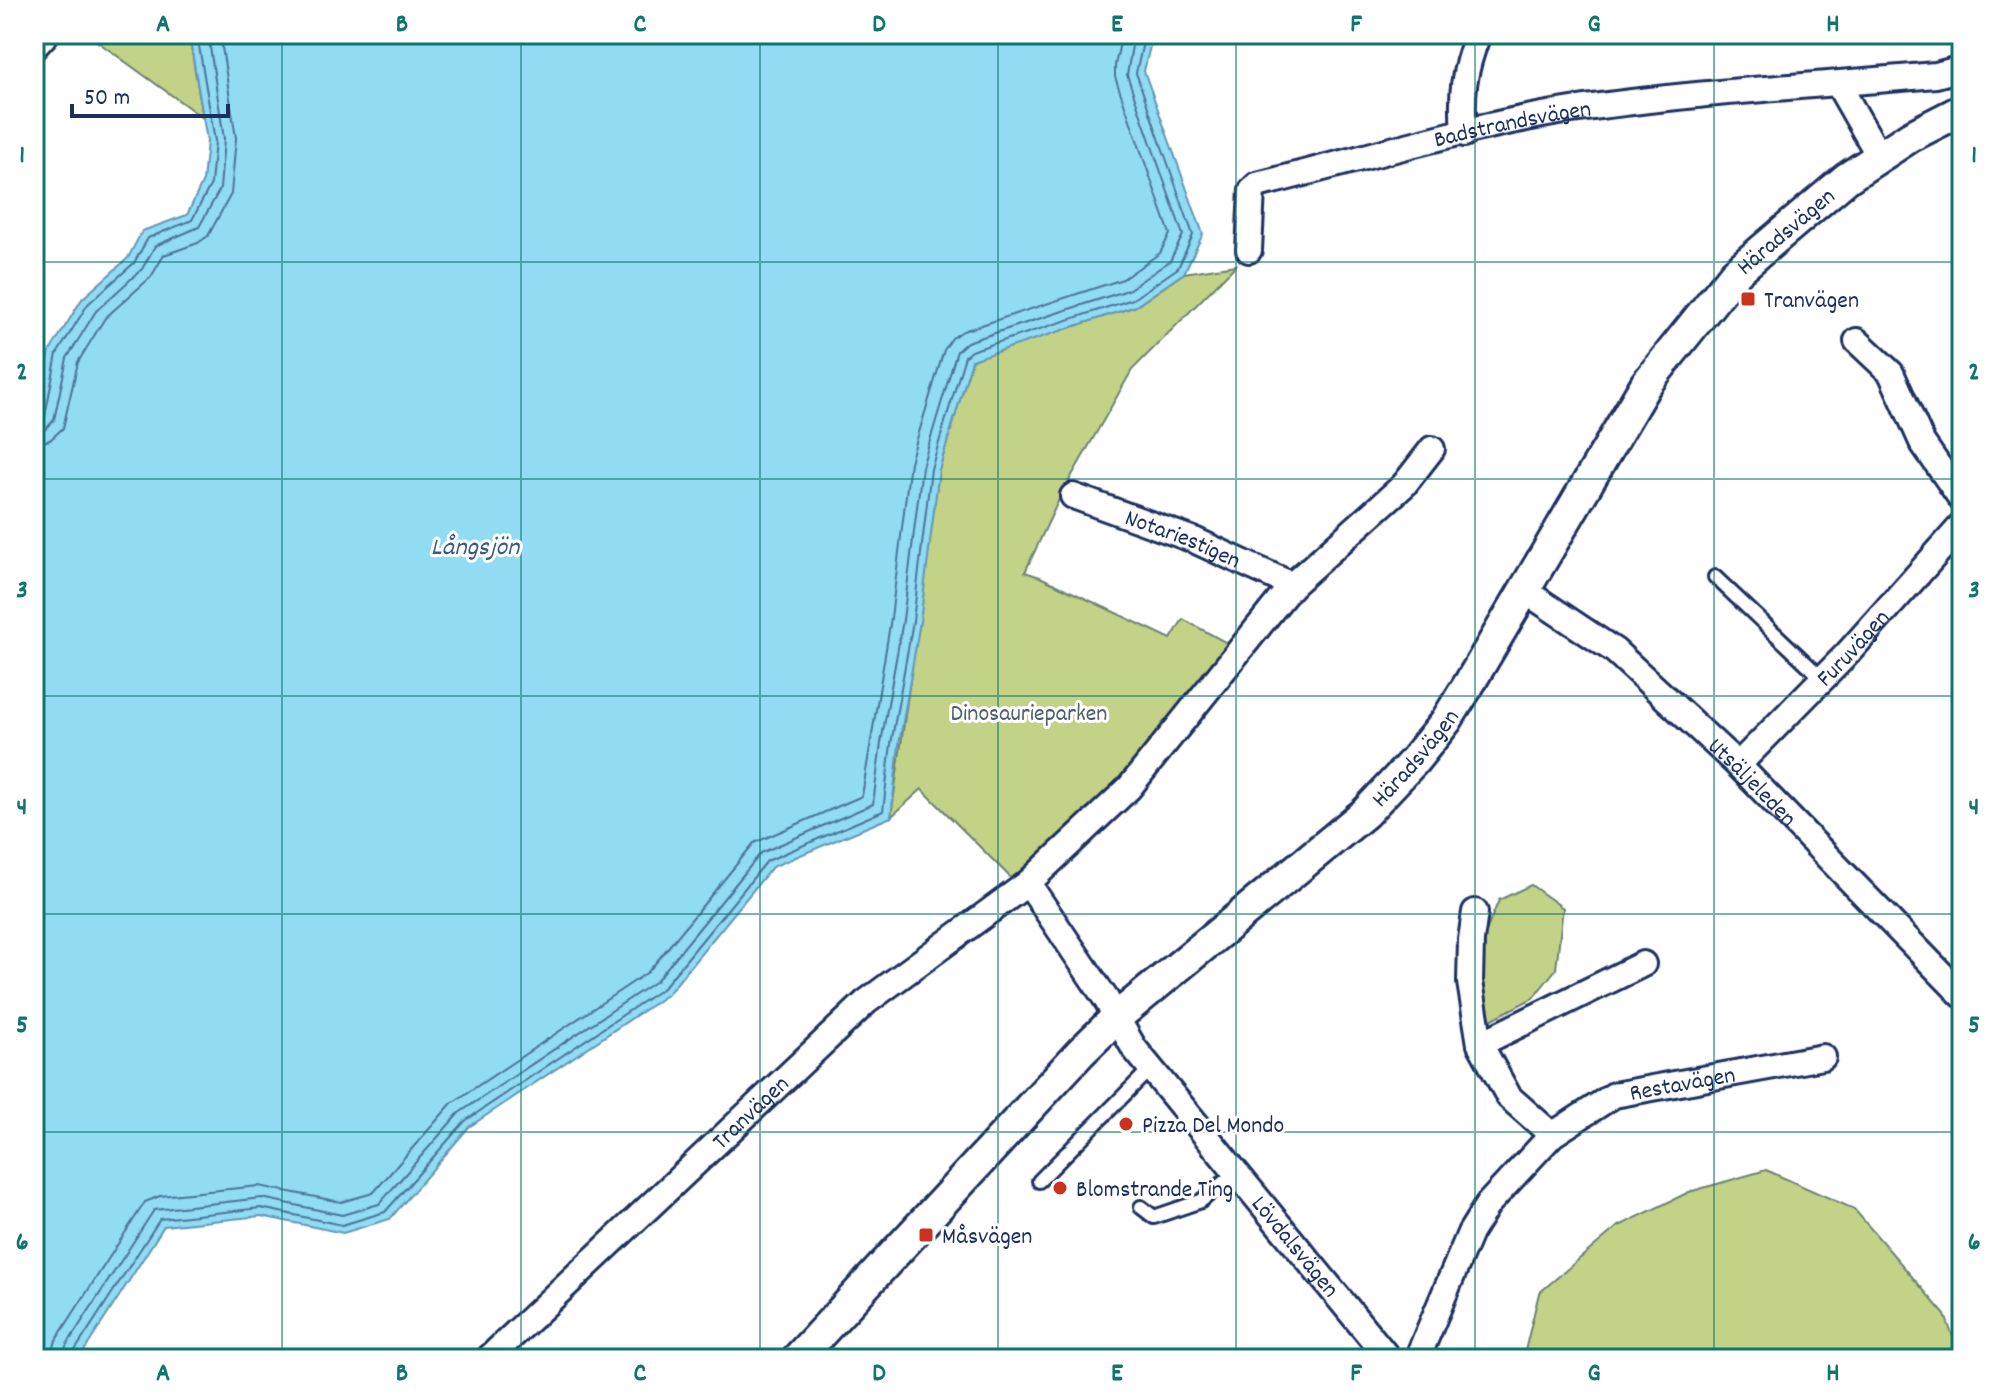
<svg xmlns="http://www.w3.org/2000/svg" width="1996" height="1393" viewBox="0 0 1996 1393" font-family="Dekko,sans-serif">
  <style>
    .green { fill: #c2d287; stroke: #6e8072; stroke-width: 2 }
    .water { fill: #91dbf3; stroke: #6296b7; stroke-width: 2 }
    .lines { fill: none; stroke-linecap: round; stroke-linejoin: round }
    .shore { stroke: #4a749a; stroke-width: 2 }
    .service-casing { stroke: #1b2f5e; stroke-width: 18 }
    .minor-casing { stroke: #1b2f5e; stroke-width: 30 }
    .tertiary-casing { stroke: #1b2f5e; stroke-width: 36 }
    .service { stroke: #fff; stroke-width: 12 }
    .minor { stroke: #fff; stroke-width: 24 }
    .tertiary { stroke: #fff; stroke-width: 30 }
    .grid { fill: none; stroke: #0f766e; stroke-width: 2; stroke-opacity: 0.55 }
    .poi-dot { fill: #c8321e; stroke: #fff; stroke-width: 3 }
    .labels { text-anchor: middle; stroke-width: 6; stroke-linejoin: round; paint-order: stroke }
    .street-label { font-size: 24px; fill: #1b2f5e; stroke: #fff }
    .poi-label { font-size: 24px; fill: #1b2f5e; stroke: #fff; text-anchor: start }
    .park-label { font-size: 24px; fill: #4d606a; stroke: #fff }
    .water-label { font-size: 26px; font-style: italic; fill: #385a83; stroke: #fff }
    .neatline { fill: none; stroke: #0f766e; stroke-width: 3 }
    .grid-label { font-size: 26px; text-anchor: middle; font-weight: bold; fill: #0f766e }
  </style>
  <rect width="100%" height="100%" fill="#fff"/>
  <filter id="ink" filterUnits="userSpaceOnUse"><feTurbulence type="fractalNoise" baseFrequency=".0125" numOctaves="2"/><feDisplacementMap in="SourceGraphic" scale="16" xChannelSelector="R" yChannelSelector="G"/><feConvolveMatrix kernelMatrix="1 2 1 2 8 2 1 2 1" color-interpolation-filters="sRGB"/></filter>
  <g filter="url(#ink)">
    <g class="green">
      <polygon points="87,34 189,34 203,118"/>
      <polygon points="1236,265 1132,370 1062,493 1025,572 1040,577 1171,639 1183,619 1238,649 1129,788 1021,888 922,789 891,817 939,470 972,359 1136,306 1184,273"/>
      <polygon points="1531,885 1563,908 1556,969 1533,998 1489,1021 1478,950 1499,900"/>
      <polygon points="1766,1170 1854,1209 1945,1315 1961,1359 1523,1359 1539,1293 1617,1227 1689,1192"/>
    </g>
    <polygon class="water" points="189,34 1153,34 1144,71 1203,234 1184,273 1136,306 972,360 939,470 920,622 899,745 891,817 772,867 668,994 469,1127 390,1219 343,1233 261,1216 164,1226 79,1359 34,1359 34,432 50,351 82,299 128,258 142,231 187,215 203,181 207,141"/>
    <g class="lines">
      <g class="shore">
        <polyline points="34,421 40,421 45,416 57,354 88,304 134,263 148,238 192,220 211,184 215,141 197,34"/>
        <polyline points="34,431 46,429 54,420 67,358 96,311 142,269 155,246 199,227 220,189 224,139 208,34"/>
        <polyline points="34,444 50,440 63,428 78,362 105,318 151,277 164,255 198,243 208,236 231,194 236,138 220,34"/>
        <polyline points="51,1359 56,1340 145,1202 160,1196 259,1186 341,1202 373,1193 452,1103 648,972 754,843 862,796 891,618 910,462 944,350 952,338 963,331 1123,279 1160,253 1170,234 1115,77 1115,65 1122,34"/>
        <polyline points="63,1359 66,1346 154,1210 262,1198 342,1215 379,1204 459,1113 656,981 761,853 873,804 881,743 903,620 922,467 957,351 967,342 1128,290 1170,261 1183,235 1127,75 1134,34"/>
        <polyline points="73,1359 74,1352 160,1219 261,1208 342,1225 385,1212 465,1121 663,988 767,861 883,811 891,744 913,621 931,469 965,356 971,351 1133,299 1178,268 1193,235 1136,73 1145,34"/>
      </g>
      <defs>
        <g id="service">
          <polyline points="1715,577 1823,679"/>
          <polyline points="1039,1181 1151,1068"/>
          <polyline points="1141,1207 1154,1217 1201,1201 1236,1172"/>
        </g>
        <g id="minor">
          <polyline points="34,47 46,34"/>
          <polyline points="1838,84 1879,156"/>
          <path d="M1464,134c-3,-41 -1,-61 14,-100"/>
          <path id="s1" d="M1249,250l3,-60 5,-5c102,-25 211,-59 315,-75 120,-18 243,-24 364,-35l26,-7"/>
          <polyline points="1857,341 1891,373 1922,442 1962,500"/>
          <path id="s2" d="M1073,496l121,44 98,45"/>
          <path id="s3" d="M1525,591l90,60 123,114 224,230"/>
          <path id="s4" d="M1738,765l109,-111 115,-129"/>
          <path id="s5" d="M1028,883l78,116 28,49 255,311"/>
          <polyline points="1475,912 1471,940 1470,982 1480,1044 1509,1097 1552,1135"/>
          <polyline points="1480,1044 1643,964"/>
          <path id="s6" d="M488,1359l378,-357 162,-119 101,-95 163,-203 112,-100 28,-36"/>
          <path id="s7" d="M1417,1359l53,-126 18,-29 64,-69 62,-40 209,-38"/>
        </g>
        <g id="tertiary">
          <path id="s8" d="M797,1359l284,-307 36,-35 248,-204 49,-52 32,-40 23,-37 177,-300 89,-111 112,-95 64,-42 51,-26"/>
        </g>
      </defs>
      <use href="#service" class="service-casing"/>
      <use href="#minor" class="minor-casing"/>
      <use href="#tertiary" class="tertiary-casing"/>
      <use href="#service" class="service"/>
      <use href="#minor" class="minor"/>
      <use href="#tertiary" class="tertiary"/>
    </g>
  </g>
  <path class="grid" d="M282,34v1325M521,34v1325M760,34v1325M998,34v1325M1236,34v1325M1475,34v1325M1714,34v1325M34,262h1928M34,479h1928M34,696h1928M34,914h1928M34,1132h1928"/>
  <g class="poi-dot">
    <rect x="1740" y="291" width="16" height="16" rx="4"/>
    <circle cx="1126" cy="1124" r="8"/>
    <circle cx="1060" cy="1188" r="8"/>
    <rect x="918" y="1227" width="16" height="16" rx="4"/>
  </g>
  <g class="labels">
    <g class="street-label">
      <text dy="8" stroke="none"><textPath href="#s1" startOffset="330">Badstrandsvägen</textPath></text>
      <text dy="8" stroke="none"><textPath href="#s8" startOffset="1512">Häradsvägen</textPath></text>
      <text dy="8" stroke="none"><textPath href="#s2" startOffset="118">Notariestigen</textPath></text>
      <text dy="8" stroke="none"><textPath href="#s4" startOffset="164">Furuvägen</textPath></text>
      <text dy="8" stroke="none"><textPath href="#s8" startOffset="864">Häradsvägen</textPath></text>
      <text dy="8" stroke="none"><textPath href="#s3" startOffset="298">Utsäljeleden</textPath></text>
      <text dy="8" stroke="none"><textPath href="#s7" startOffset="408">Restavägen</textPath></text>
      <text dy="8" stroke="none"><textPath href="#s6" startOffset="360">Tranvägen</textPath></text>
      <text dy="8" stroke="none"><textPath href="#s5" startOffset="452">Lövdalsvägen</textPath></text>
    </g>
    <g class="poi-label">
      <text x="1764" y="307">Tranvägen</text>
      <text x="1142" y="1132">Pizza Del Mondo</text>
      <text x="1076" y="1196">Blomstrande Ting</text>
      <text x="942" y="1243">Måsvägen</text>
    </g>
    <g class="park-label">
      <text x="1029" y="720">Dinosaurieparken</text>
    </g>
    <g class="water-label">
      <text x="475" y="554">Långsjön</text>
    </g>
  </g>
  <rect width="1996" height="1393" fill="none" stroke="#fff" stroke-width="88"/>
  <path d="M72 104v12h156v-12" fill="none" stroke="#1b2f5e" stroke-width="4"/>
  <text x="84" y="104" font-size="24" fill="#1b2f5e" stroke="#ffffff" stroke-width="6" paint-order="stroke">50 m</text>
  <rect x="44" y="44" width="1908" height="1305" class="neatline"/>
  <g class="grid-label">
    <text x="163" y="31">A</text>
    <text x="402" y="31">B</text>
    <text x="640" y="31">C</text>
    <text x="879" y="31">D</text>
    <text x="1117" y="31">E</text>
    <text x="1356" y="31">F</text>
    <text x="1594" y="31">G</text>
    <text x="1833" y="31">H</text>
    <text x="22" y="162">1</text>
    <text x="1974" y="162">1</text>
    <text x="22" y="379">2</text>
    <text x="1974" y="379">2</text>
    <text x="22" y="597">3</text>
    <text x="1974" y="597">3</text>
    <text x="22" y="814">4</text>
    <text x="1974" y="814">4</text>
    <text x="22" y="1032">5</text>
    <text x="1974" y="1032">5</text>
    <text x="22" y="1249">6</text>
    <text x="1974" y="1249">6</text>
    <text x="163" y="1380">A</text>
    <text x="402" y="1380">B</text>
    <text x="640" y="1380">C</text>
    <text x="879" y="1380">D</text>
    <text x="1117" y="1380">E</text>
    <text x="1356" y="1380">F</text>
    <text x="1594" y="1380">G</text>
    <text x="1833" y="1380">H</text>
  </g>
</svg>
